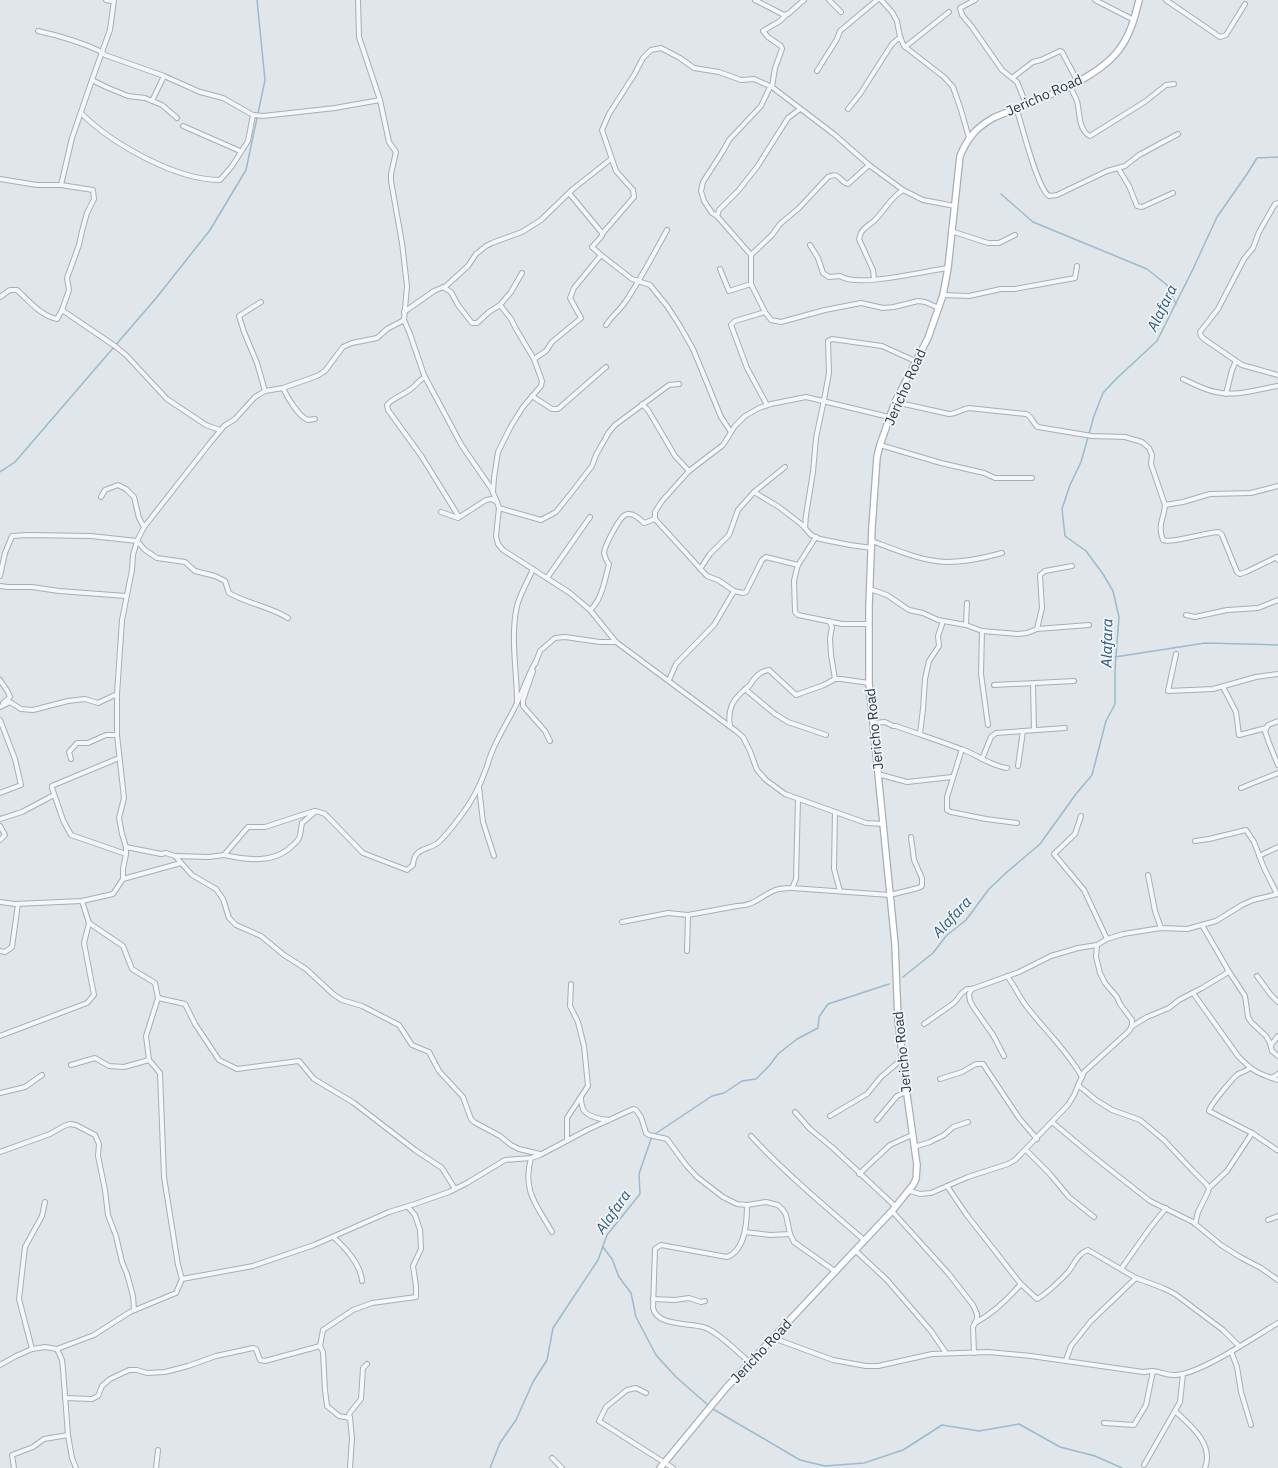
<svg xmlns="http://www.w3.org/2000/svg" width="1278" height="1468" viewBox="0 0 1278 1468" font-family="'IBM Plex Sans',sans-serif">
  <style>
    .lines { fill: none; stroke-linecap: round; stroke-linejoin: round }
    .stream { stroke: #9abacd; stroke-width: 1.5 }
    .street-casing { stroke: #a6aeb6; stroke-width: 6 }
    .secondary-casing { stroke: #a6aeb6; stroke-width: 8 }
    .street { stroke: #f4f6f9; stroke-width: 4 }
    .secondary { stroke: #fff; stroke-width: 5.5 }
    .labels { text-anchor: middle; stroke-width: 3.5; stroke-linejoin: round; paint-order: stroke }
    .street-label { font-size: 14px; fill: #283644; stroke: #f1f5f8 }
    .water-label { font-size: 15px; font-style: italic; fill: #2f5b7a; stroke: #f1f5f8 }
  </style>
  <rect width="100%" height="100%" fill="#e1e6eb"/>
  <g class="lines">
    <g class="stream">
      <polyline points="1001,194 1033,222 1147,269 1167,285 1176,304"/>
      <polyline points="0,472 15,462 157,297 210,230 246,170 265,80 257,0"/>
      <polyline points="1115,657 1205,643 1278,645"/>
      <polyline points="903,977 933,953 946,936 966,920 989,889 1007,872 1040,844 1076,794 1092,775 1106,721 1115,704 1115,670 1119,617 1113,591 1103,574 1086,551 1065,536 1062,509 1070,485 1081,462 1094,416 1103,393 1116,379 1157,341 1193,269 1217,217 1247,174 1257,158 1278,157"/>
      <polyline points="603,1247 612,1259 619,1277 631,1293 636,1317 656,1355 676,1377 708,1405"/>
      <polyline points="713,1409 800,1460 825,1466 864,1463 903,1450 942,1425 979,1431 1019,1424 1060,1447 1095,1456 1122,1468"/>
      <polyline points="490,1468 500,1443 516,1420 533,1382 547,1360 553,1328 598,1260 607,1235 640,1194 639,1174 652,1136 712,1096 724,1093 742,1081 756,1079 769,1066 778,1054 797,1039 818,1028 819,1017 828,1004 889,984"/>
    </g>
    <defs>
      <g id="street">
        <polyline points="106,0 111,1 111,0"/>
        <polyline points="114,0 110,30 102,52 105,55 164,76 152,101"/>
        <polyline points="358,0 359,37 380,100 389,142 396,152 391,174 391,181 402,243 407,286 404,320 410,334 424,375 462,446 491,488 497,502 499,508 496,536 498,544 503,550 570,593 590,610 616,642 736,731 743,737 750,751 757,770 766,780 785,794 866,823 884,824"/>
        <polyline points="755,0 784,15 788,14 804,0"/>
        <polyline points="829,0 841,12"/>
        <polyline points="881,0 892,12 897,21 900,37 904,46 944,77 953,87 961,110 969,138"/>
        <polyline points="975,0 960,8 962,15 972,27 1002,70 1017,82 1026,104"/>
        <polyline points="1095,0 1134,20"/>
        <polyline points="1166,0 1220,37 1226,35 1245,4"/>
        <path d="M38,31c23,5 43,11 64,21l-10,28"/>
        <polyline points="905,47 949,12"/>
        <polyline points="817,71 837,39 840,31 877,0"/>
        <polyline points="164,76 200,92 223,98 253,115 263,116 335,108 380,100"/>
        <polyline points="1012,78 1033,62 1041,60 1060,51 1062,52 1078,82"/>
        <path d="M1070,86c2,5 5,10 7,15 3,11 1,29 13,35l56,-35 20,-16 8,-1"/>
        <path d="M770,87l-9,19 -32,34 -6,11 -20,31 -2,9 3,10 8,12 5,3 34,39 21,-20 8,-11 19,-16 29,-31c12,-6 11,5 20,7l21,-19"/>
        <polyline points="772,87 775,68 782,49 781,46 768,37 763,31 780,21 786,15"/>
        <path d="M1016,107c6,18 21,81 33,89l8,-1 50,-24 18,-5 14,-11 39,-21"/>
        <polyline points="848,109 860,94 892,44 898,39 901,39"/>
        <path d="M81,113c31,31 95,67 139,67l12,-14 16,-25 5,-26"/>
        <polyline points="183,126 240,151"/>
        <polyline points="1118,168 1129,186 1137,206 1142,207 1173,193"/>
        <polyline points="0,179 37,185 61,185 93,190 94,199 87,213 82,231 79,245 67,278 69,290 62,310"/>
        <polyline points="61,185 72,138 92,80 106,87 128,96 145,98 162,105 177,118"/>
        <polyline points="1278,203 1275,204 1259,232 1253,248 1244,259 1218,309 1200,332 1201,336 1204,339 1242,365 1278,375"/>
        <polyline points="717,216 719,210 738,191 757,167 788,118 800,109"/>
        <polyline points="951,231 988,243 999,243 1015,235"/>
        <polyline points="602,234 634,197 633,190 616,171 602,130 609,114 634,75 643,58 651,50 661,48 680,58 694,68 719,72 741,80 754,79 772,87 835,135 869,165 903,190 923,200 955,206"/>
        <path d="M810,245l8,13 5,15 6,4 11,-1c17,12 85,-5 108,-8"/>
        <polyline points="601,255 632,279 650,285 667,306 680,326 693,349 721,417 731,432"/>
        <polyline points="751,255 751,284 765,312 771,320 781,322 825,310 861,303 883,308 894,307 918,301 925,302 939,308"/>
        <polyline points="720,269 729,291 751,284"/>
        <path d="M874,279l-1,-9 -14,-31c1,-2 1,-4 2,-6 2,-5 10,-9 14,-13 10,-10 16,-23 28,-30"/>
        <polyline points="443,287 451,292 458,305 472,323 477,323 489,312 500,305 511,292 522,273"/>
        <polyline points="943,295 969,296 1001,289 1015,289 1075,278 1077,266"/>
        <path d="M0,297l10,-7h7c12,11 24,26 40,29l5,-9 53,36 11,9 41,44 39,26 14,5"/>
        <polyline points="261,302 239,316 244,332 257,363 265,391"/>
        <polyline points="404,312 434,291 446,286 468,266 476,254 486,246 492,243 522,232 541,220 573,189 611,159"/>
        <polyline points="765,312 735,321 731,325 747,368 767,405"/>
        <path d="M606,325c6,-9 14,-15 20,-24 15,-23 28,-47 41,-71"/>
        <polyline points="534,359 546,351 552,342 581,318 570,298 574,288 601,255 592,247 602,236 602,233 569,193"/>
        <path d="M425,377c-6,3 -8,7 -13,11 -8,7 -18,9 -25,17l1,5 34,47 37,60"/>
        <path d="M1183,379c11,5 21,11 33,13 20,5 42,-3 62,-6"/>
        <path d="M283,388c4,9 16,29 25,32 1,0 6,-1 7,-1"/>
        <polyline points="1226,394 1232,370 1236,361"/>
        <polyline points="532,396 552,409 558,409 606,367"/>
        <path d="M895,402l54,12c7,0 13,-5 20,-6l57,6c6,2 7,10 12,13l54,9 33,1 17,5 7,6 3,7 -1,9 14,41c-1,14 -8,20 -2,35 7,4 44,-8 56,-8l3,3 15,37 3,2 6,-2 31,-15 1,3"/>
        <polyline points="642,404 648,410 675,456 689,471"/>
        <polyline points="880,445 941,463 984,473 995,478 1032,478"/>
        <polyline points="785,467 754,492 779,507 801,524 805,528 811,535 820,539 850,545 872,548"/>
        <polyline points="493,491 494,478 498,452 511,426 523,407 541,386 542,381 534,359 516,329 511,319 500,305"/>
        <polyline points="101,497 105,490 118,485 126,489 134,497 139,518 144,527"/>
        <polyline points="1165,505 1183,502 1210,494 1251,493 1278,486"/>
        <polyline points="499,508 541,520 556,512 572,492 592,466 596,455 609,432 615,425 669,385 679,384"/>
        <polyline points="441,512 458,518 486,500 492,499 497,502"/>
        <polyline points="805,528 806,515 813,472 816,438 824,400 829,373 828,341 832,339 882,346 915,361"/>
        <polyline points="816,537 798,565 796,572 794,581 795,612 798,615 842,624 869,624"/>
        <path d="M872,541c24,9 49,20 75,21 19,0 37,-4 55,-9"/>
        <polyline points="700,569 710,554 729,535 738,510 754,492"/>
        <path d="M0,576l5,-23 7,-17 16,-1 63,1 46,5 8,9 12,8 28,4 10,9 20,5 10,5 4,12c19,11 40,13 59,25"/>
        <polyline points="547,578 590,517"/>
        <polyline points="0,586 8,587 32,587 59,591 126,596"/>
        <polyline points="870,589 887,595 909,610 923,613 938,620 966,625 982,631 1018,634 1027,633 1037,629 1089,625"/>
        <polyline points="734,591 743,593 746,592 762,560 766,557 798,565"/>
        <path d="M590,610c12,-10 15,-31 19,-46 -3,-3 -4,-7 -5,-11 0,-6 15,-35 21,-38 6,-3 14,3 19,8l11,-4"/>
        <polyline points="1186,615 1195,617 1227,610 1258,608 1278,600"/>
        <polyline points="829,621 832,627 830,638 831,655 835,679"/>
        <polyline points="966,625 967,603"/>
        <polyline points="1037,629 1042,608 1040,575 1045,571 1072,566"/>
        <polyline points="982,631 981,674 988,725"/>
        <polyline points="1176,654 1168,691 1213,689 1256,677 1278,674"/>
        <polyline points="535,664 540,651 555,638 565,637 600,642 616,642"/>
        <polyline points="533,671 523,700 523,706 545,731 550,741"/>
        <polyline points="0,680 8,692 10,697 3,703"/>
        <polyline points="669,680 676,664 714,625 734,591 718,580 707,576 655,519 655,512 662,501 689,471 723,445 735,426 745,416 759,408 771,404 806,397 889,417"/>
        <polyline points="1033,684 1034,730"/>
        <polyline points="994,685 1074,681"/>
        <polyline points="1223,687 1236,712 1239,735 1266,728"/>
        <polyline points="745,689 775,714 788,722 826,735"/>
        <path d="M517,702c0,-31 -7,-65 0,-96 3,-12 11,-25 16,-37"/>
        <polyline points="0,707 10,702 21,709 33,710 68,701 85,699 98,703 117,694"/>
        <polyline points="0,720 15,759 21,785 0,793"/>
        <polyline points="1278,721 1268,725 1265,731 1269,743 1278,765"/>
        <path d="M873,723l12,-1 8,4h3c22,8 44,15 65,23 16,5 29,17 46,19"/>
        <path d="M730,726c-2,-12 1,-24 10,-32 3,-3 7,-6 10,-9 4,-7 10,-14 19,-15l27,25 28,-10 11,-6h6l28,4"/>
        <polyline points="920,734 923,709 925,679 929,661 939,646 938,636 943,621"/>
        <polyline points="962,749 947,797 947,810 951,812 986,819 1017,823"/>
        <polyline points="119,758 54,785 52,786 52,788 63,820 71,835 126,854"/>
        <polyline points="71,759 69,752 77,743 88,743 106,735 117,735"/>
        <polyline points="982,759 991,737 996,733 1065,728"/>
        <polyline points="1018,766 1023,731"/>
        <polyline points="878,774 907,782 952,777"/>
        <polyline points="479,787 483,822 494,856"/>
        <polyline points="1241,788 1278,773"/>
        <polyline points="835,812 834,869 840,891"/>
        <polyline points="1081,816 1075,834 1054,854 1084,890 1107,939"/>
        <polyline points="0,819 22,812 54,795"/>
        <polyline points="0,826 5,835 0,840"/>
        <polyline points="1195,841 1209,839 1246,830 1254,842 1264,868 1277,894"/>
        <polyline points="126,847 161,854 166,853 175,856 192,875 216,889 223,899 229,918 236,925 261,936 284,955 306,969 333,994 342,1000 362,1006 399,1025 412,1045 429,1052 439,1071 463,1097 471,1119 474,1122 500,1136 511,1145 519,1149 540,1154"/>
        <path d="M224,855c23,5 51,9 69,-10 2,-2 5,-4 6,-7 2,-4 2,-11 3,-15l14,-12 9,3 38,39 44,17 6,-5c1,-19 17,-14 27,-24 7,-7 14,-16 20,-24 11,-14 20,-31 26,-48 2,-4 2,-8 4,-12 6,-18 18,-35 26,-52 7,-14 11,-28 19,-42"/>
        <polyline points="175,856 209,857 224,855 248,827 265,827 314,811"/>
        <polyline points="1259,856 1278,847"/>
        <polyline points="1148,875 1155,911 1161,928"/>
        <polyline points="123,879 181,863"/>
        <polyline points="792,888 890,895 918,888 922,886 922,878 914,860 911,837"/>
        <polyline points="82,901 89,923 123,946 132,969 155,983 158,998 146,1036 149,1060 160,1073 164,1177 178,1265 182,1279"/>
        <polyline points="0,902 15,904 82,901 113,894 123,879 123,869 126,854 126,847 122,834 119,818 124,798 117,735 117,694 122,620 132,570 133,555 137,541 144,527 210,443 224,426 235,419 255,397 265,391 283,388 317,376 325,371 343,347 352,343 377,338 387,329 404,320"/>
        <path d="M622,922l46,-9 20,2 49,-9c16,0 23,-9 36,-15 6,-3 13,-3 19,-3l4,-9 2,-80"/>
        <polyline points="0,951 5,952 12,947 18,904"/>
        <polyline points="687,951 688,915"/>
        <polyline points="1228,970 1245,996 1248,1017 1251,1022 1266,1036 1270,1043 1272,1051 1278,1056"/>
        <path d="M1007,976c8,10 12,21 20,31 17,22 42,46 55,70"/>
        <polyline points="1257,976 1271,995 1278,1002"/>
        <polyline points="972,989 969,994 970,1001 974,1008 993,1035 1004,1056"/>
        <path d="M1193,993l45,63c14,15 21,18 40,24"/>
        <polyline points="158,998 185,1004 195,1024 219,1060 237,1069 299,1061 314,1079 354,1103 415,1150 442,1168 455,1189"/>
        <polyline points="924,1024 954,1003 962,993 967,989 972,989 1019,972 1051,956 1078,948 1097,945 1107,939 1123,934 1161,928 1187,929 1216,921 1242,905 1253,900 1278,894"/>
        <polyline points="1131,1027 1147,1017 1169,1008 1179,1000 1202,988 1227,973 1228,970 1202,925"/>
        <polyline points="0,1036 87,1003 94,995 84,943 89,923"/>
        <polyline points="1271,1045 1278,1036"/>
        <polyline points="71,1065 95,1058 109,1066 124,1067 149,1060"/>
        <path d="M1250,1068c-4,3 -8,4 -12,6 -5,4 -28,31 -29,37l43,22 25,17"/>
        <polyline points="1272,1078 1278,1074"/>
        <polyline points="940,1079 962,1072 976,1064 983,1064 1019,1118 1037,1139"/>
        <polyline points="1078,1085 1096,1100 1112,1110 1140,1120 1164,1140 1193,1171 1206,1184 1209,1188 1208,1192 1198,1212 1195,1224"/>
        <polyline points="0,1093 25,1087 42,1075"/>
        <path d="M581,1099c0,3 1,7 2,10 4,8 17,10 26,11"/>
        <polyline points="795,1112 810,1129 833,1148 896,1207"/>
        <polyline points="830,1116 867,1094 881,1077 903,1058"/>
        <polyline points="877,1120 897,1096 906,1092"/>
        <polyline points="1052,1122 1094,1157 1150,1201 1193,1222 1221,1245 1240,1257 1261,1268 1278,1280"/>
        <path d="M751,1136c35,38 75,71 114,105"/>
        <polyline points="567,1140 567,1118 588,1086 584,1046 578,1022 570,1006 571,984"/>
        <polyline points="914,1147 930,1142 944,1135 953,1127 968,1122"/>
        <polyline points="1026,1150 1049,1173 1069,1197 1094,1217"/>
        <polyline points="0,1152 50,1134 64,1126 70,1124 76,1125 95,1135 99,1144 98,1156 105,1190 108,1215 116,1236 122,1262 127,1274 133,1296 134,1310"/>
        <path d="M531,1158c-9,34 6,47 21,74"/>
        <polyline points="859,1174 890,1145 912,1135"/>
        <path d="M947,1186l19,28 54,69v2c-13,15 -28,29 -45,38"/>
        <polyline points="1209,1188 1227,1171 1252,1133"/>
        <polyline points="910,1191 920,1194 931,1193 968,1177 1008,1164 1015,1160 1068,1105 1074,1095 1084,1072 1129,1031 1132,1026 1132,1020 1120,1004 1117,997 1105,983 1100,973 1096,957 1097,945"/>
        <path d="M747,1205c0,16 -1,45 -20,52l-66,-12 -6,4 -2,59c4,18 35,15 50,19 13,3 36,26 47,36"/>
        <polyline points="892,1211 948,1273 973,1305 977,1314 977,1319 973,1327 974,1353"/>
        <polyline points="1268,1220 1278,1216"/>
        <polyline points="745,1232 770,1235 790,1234"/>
        <path d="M333,1237c12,10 28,28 29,44"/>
        <polyline points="856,1251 887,1280 931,1331 946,1353"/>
        <polyline points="1121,1269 1150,1228 1166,1208"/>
        <path d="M1020,1283l17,16c9,-5 24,-19 31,-27 6,-7 10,-19 20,-22l48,28 27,10 12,6 48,36 16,16"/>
        <polyline points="653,1299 675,1300 689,1298 701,1302 705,1301"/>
        <path d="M773,1338l60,22 33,6h12l54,-12 56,-2 43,4 112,16c3,0 6,-1 9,-1 8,0 15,5 24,4 26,-2 78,-38 102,-52"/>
        <polyline points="32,1349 19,1299 25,1247 42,1216 45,1202"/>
        <polyline points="57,1349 62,1360 63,1369 68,1435 72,1458 76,1468"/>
        <polyline points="1231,1351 1237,1367 1241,1392 1251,1425"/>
        <polyline points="1066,1360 1071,1346 1091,1321 1136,1278"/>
        <polyline points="0,1365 16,1356 32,1349 45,1347 57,1349 94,1335 130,1312 176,1293 182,1279 253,1266 314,1245 389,1212 415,1204 449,1192 467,1183 505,1160 531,1158 540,1155 587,1130 633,1109 636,1110 641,1117 646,1133 649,1135 667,1139 686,1165 697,1177 723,1197 737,1204 747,1205 766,1202 778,1205 783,1210 786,1215 790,1234 794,1242 836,1272"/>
        <polyline points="646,1393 636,1388 627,1390 606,1407 599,1421 665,1463"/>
        <polyline points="65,1398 92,1399 98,1396 102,1386 110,1379 129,1370 137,1370 147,1373 165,1372 188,1366 216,1356 253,1348 256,1349 260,1360 265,1361 320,1346"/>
        <path d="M1175,1411c16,15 39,33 30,57"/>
        <polyline points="350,1418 349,1414 361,1399 363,1368 367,1364"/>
        <polyline points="1104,1423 1134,1425 1146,1405 1153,1371"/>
        <polyline points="552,1458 562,1468"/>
        <polyline points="665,1463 673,1468"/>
        <polyline points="1144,1465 1180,1402 1183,1374"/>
        <polyline points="14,1468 12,1455 33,1447 44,1439 68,1435"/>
        <polyline points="156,1468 158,1450"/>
        <polyline points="350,1468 352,1438 350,1418 339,1416 327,1406 325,1390 323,1352 320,1346 323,1330 353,1310 372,1303 416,1297 416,1286 413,1266 421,1249 420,1230 415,1215 408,1207"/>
      </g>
      <path id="secondary" d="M660,1468l66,-80 166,-177 21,-26 3,-6 1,-14 -9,-63 -10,-82 -3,-76 -26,-261v-77l3,-79 5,-70 3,-12 15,-43 33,-64 15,-43 5,-27 12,-112c8,-19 16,-28 33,-38 38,-17 99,-34 125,-67 12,-15 17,-34 21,-51"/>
    </defs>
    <use href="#street" class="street-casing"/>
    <use href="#secondary" class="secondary-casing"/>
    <use href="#street" class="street"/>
    <use href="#secondary" class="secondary"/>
  </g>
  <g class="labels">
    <g class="street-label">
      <text transform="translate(1044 95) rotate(-24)" y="5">Jericho Road</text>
      <text transform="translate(905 387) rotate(-66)" y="5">Jericho Road</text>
      <text transform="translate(874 729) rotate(-96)" y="5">Jericho Road</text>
      <text transform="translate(902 1052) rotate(-96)" y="5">Jericho Road</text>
      <text transform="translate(761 1351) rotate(-47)" y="5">Jericho Road</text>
    </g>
    <g class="water-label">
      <text transform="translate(1162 308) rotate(-64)" y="5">Alafara</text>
      <text transform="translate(1107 643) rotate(-89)" y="5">Alafara</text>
      <text transform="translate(952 917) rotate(-47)" y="5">Alafara</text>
      <text transform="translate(613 1212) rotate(-55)" y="5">Alafara</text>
    </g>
  </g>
</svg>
